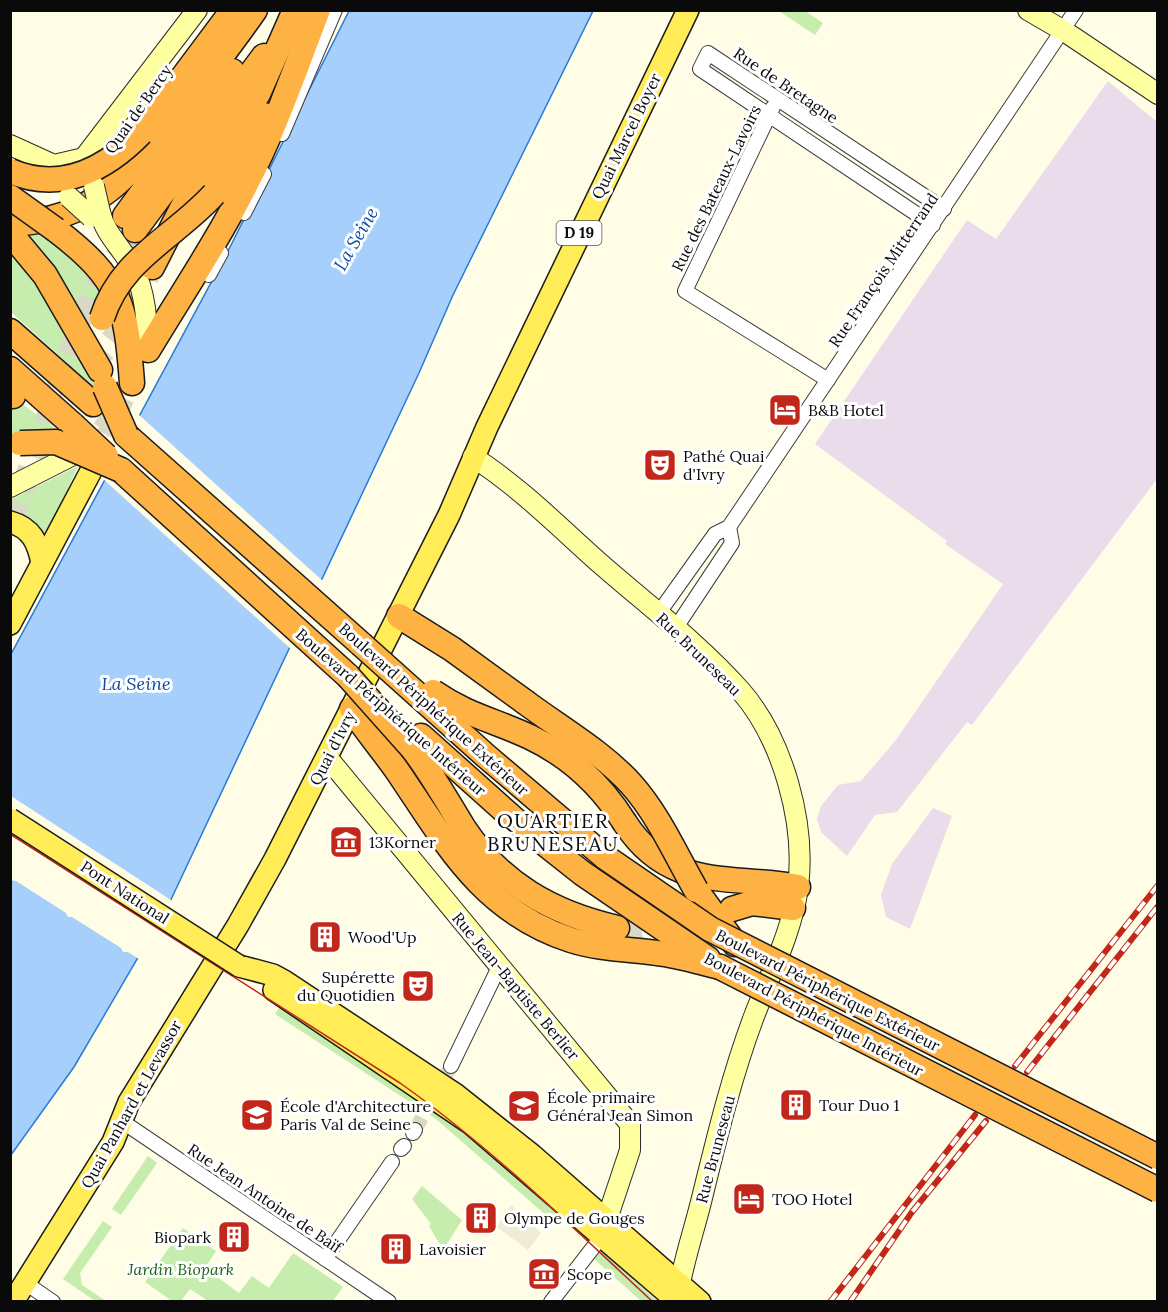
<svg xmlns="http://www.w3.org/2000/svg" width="1168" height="1312" viewBox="0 0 1168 1312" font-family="Lora,serif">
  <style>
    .industrial { fill: #eadcea }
    .green { fill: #c6ecae }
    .plaza { fill: #eeebd7 }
    .water { fill: #a6d0fb; stroke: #287ad7; stroke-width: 1.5 }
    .pier { fill: #fffde6 }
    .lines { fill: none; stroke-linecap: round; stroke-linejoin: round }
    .street-tunnel { stroke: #dad9c5; stroke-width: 14; stroke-dasharray: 14 7; stroke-linecap: butt }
    .secondary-tunnel { stroke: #dad9c5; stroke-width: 20; stroke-dasharray: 20 10; stroke-linecap: butt }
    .primary-tunnel { stroke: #dad9c5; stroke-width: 21; stroke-dasharray: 21 10; stroke-linecap: butt }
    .highway-tunnel { stroke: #dad9c5; stroke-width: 24; stroke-dasharray: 24 12; stroke-linecap: butt }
    .street-casing { stroke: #3d3d3d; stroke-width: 16 }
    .secondary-casing { stroke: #2c2c2c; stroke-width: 22 }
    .primary-casing { stroke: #1b1b1b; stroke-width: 24 }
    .highway-casing { stroke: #1b1b1b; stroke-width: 27 }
    .street { stroke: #fff; stroke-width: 14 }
    .secondary { stroke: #fdffa1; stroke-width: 20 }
    .primary { stroke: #ffec56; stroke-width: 21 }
    .highway { stroke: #ffb244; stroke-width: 24 }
    .tram { stroke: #c32719; stroke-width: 1.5 }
    .rail-casing { stroke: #c32719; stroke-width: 6 }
    .rail { stroke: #fff; stroke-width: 4; stroke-dasharray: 11; stroke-linecap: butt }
    .secondary-bridge-casing { stroke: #2c2c2c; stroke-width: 22; stroke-linecap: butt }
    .primary-bridge-casing { stroke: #1b1b1b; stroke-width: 24; stroke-linecap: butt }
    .highway-bridge-casing { stroke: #1b1b1b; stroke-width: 27; stroke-linecap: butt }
    .secondary-bridge { stroke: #fdffa1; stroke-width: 20 }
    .primary-bridge { stroke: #ffec56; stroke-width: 21 }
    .highway-bridge { stroke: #ffb244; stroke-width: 24 }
    .labels { text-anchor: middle; stroke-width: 6; stroke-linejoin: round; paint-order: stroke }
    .shield { fill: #fff; stroke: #545454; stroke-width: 1.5 }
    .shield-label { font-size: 15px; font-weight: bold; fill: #0a0a0a }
    .street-label { font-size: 16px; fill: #0a0a0a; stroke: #fff }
    .poi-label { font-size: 16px; fill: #0a0a0a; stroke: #fff; text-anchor: start }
    .park-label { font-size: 16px; font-style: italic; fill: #1d6517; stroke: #fff }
    .water-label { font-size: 18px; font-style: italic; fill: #0b4da3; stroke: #fff }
    .quarter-label { font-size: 20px; letter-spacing: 1.5px; fill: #0a0a0a; stroke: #fff }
  </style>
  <rect width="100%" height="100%" fill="#fffde6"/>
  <g class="industrial">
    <polygon points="1108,81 1157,122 1157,479 972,725 967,722 897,812 875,815 847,856 821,832 817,819 821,806 838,785 861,781 896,740 1003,584 945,544 947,541 815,444 967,220 996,239"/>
    <polygon points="933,808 952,816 910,929 886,917 881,895 892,864"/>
  </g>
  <g class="green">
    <polygon points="779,11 805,11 823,23 815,35"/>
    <polygon points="42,233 69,252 104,287 95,304 88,333 26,234"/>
    <polygon points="10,243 43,281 98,386 96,389 11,312"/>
    <polygon points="21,403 57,430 11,434 11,405"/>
    <polygon points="78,466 45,539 29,519 11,512 10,500"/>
    <polygon points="281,1005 401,1082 566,1213 556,1224 436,1119 275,1014"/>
    <polygon points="148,1156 157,1163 121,1215 112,1209"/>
    <polygon points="422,1186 462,1220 443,1250 429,1226 431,1224 412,1199"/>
    <polygon points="103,1221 112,1227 80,1273 82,1285 106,1301 95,1301 63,1279"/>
    <polygon points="183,1228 216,1251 205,1268 239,1293 252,1276 269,1288 293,1253 343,1287 333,1301 208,1301 190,1289 181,1301 172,1301 145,1282"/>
    <polygon points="602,1251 657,1301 641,1301 592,1257"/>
  </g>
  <polygon class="plaza" points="511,1205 541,1233 528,1250 497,1227"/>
  <polygon class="water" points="349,11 593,11 453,295 419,373 167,908 74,1067 11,1155 10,656 227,253"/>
  <g class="pier">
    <polygon points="138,414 324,582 292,650 102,478"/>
    <polygon points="11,796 174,902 142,961 128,952 123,952 121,948 72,917 68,917 66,913 16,881 10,880"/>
  </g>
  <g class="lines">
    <polyline class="street-tunnel" points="415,1130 451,1066"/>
    <polyline class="secondary-tunnel" points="80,450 102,429 124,398"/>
    <polyline class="primary-tunnel" points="94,463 124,398"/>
    <g class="highway-tunnel">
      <path d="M56,385c49,-19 71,-64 92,-110"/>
      <polyline points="10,525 86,309 99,283 135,230"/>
      <polyline points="617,928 635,928 709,914"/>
    </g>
    <defs>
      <g id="street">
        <polyline points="773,107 685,291 828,380"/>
        <polyline points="282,134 335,10"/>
        <polyline points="244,213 264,174"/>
        <polyline points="933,225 700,69 708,53 944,209"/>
        <polyline points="209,275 221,253"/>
        <polyline points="658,614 715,534 729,527 1076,10"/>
        <polyline points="675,629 732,543 729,527"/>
        <polyline points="451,1066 500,965"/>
        <polyline points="123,1122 389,1302"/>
        <polyline points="413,1133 415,1130"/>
        <polyline points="401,1149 404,1146"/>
        <polyline points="325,1259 392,1162"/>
        <polyline points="24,1282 53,1302"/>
        <polyline points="551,1302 602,1236"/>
      </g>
      <g id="secondary">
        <polyline points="1028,10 1064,31 1158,94"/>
        <polyline points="10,145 54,165 84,158 197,10"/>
        <path d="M100,212c5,22 22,36 33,56 13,24 14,56 15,82"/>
        <path d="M473,457c47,30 88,72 130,109 46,40 97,79 137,124 43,49 66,133 58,197 -6,46 -29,89 -45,132 -22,59 -37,122 -52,183 -8,32 -19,64 -24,97"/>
        <polyline points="10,487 71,456"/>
        <polyline points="327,757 630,1124 630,1150 602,1234"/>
      </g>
      <g id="primary">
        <path d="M10,522c22,6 28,21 32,41"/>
        <polyline points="10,624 92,469"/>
        <polyline points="239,966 273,975 284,981 455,1094 532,1155 700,1302"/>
        <polyline points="274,990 470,1123 678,1302"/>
        <polyline points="13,1302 113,1142 129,1102 238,925 275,859 449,515 487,427 688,10"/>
      </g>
      <g id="highway">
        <polyline points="141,133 233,10"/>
        <polyline points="214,194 264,115"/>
        <polyline points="125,216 232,71"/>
        <path d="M10,224c89,-3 125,-55 174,-119 24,-31 48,-62 71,-95"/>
        <path d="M56,230c65,50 70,74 76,153"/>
        <polyline points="135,230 264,56"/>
        <polyline points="10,233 45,275 100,370"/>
        <polyline points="152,267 199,175 258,94 295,10"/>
        <polyline points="10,331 93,404"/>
        <path d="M148,350c33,-55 69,-108 98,-166 29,-55 49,-115 72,-174"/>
        <polyline points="10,369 73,425"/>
        <polyline points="10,396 13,396"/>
        <polyline points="126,435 361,644"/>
        <polyline points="121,470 348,676"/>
        <polyline points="399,616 452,649 525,702"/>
        <path d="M352,709c14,22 31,41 46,63 49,72 84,139 173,168 28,9 57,9 86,13 21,2 42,9 63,14"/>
        <polyline points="421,736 515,820 582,873 708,959"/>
        <path d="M413,749c19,25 34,52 50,78 37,57 89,86 154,101"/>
        <path d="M625,823c45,69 103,51 173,64"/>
        <polyline points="696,890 735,944"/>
        <polyline points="732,909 752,903 793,908"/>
      </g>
    </defs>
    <use href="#street" class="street-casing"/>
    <use href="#secondary" class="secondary-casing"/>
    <use href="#primary" class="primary-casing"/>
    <use href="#highway" class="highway-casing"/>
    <use href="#street" class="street"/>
    <use href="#secondary" class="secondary"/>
    <use href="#primary" class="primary"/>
    <use href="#highway" class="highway"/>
    <path class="tram" d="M10,834l390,249c92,65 171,143 253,219"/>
    <defs>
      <g id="rail">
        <polyline points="1015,1066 1158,885"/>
        <polyline points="1027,1072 1158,906"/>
        <polyline points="830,1302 975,1115"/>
        <polyline points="850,1302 912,1212 986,1121"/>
      </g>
    </defs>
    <use href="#rail" class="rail-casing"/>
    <use href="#rail" class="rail"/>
    <defs>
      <g id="secondary-bridge">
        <polyline points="94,186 100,212"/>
        <polyline points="69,197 91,217"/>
      </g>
      <polyline id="primary-bridge" points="10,819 239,966"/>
      <g id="highway-bridge">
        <path d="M10,171c51,22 96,-2 131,-38"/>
        <polyline points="10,197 56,230"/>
        <path d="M102,318c19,-60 72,-80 112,-124"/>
        <polyline points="105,387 126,435"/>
        <polyline points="73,425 106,456"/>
        <polyline points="20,443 56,442 121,470"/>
        <polyline points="361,644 486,756 605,857 710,929 1158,1157"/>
        <polyline points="348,676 413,749"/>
        <path d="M433,692c35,24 61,28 97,45 40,19 72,49 95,86"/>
        <path d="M525,702c35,26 77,50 106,82 27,30 45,71 65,106"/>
        <polyline points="720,967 1158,1190"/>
      </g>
    </defs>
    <use href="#secondary-bridge" class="secondary-bridge-casing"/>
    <use href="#primary-bridge" class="primary-bridge-casing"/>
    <use href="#highway-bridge" class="highway-bridge-casing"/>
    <use href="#secondary-bridge" class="secondary-bridge"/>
    <use href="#primary-bridge" class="primary-bridge"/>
    <use href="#highway-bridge" class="highway-bridge"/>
  </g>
  <defs>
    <symbol id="hotel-square" viewBox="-11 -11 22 22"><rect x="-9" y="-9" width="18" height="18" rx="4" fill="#c32719" stroke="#fff"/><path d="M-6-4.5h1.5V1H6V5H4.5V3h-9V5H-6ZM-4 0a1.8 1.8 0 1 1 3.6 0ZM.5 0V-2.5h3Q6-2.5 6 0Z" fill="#fff"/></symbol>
    <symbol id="theatre-square" viewBox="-11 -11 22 22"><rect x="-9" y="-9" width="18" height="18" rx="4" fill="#c32719" stroke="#fff"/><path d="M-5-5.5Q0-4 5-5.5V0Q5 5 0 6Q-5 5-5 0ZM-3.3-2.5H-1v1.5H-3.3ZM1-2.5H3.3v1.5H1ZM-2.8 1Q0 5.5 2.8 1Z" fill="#fff"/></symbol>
    <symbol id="museum-square" viewBox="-11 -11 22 22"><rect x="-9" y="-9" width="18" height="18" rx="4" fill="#c32719" stroke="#fff"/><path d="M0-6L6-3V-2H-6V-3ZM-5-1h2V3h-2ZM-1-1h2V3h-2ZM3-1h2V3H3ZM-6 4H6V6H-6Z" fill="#fff"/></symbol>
    <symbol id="building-square" viewBox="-11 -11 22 22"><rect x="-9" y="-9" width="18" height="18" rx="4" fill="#c32719" stroke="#fff"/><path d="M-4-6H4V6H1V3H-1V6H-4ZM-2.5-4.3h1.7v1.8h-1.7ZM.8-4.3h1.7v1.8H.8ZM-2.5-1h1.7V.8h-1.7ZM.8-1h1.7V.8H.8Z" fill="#fff"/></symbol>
    <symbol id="school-square" viewBox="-11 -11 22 22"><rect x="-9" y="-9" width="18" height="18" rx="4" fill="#c32719" stroke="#fff"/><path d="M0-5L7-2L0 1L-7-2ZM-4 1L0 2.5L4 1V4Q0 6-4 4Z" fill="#fff"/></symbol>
    <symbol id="university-square" viewBox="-11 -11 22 22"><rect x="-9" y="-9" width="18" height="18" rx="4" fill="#c32719" stroke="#fff"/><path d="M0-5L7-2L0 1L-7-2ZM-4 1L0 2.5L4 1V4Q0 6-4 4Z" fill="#fff"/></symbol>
  </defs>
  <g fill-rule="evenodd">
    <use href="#hotel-square" x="766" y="391" width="38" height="38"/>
    <use href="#theatre-square" x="641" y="446" width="38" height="38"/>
    <use href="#museum-square" x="327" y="823" width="38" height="38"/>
    <use href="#building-square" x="306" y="918" width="38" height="38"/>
    <use href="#theatre-square" x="399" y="967" width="38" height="38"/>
    <use href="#building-square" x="777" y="1086" width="38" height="38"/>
    <use href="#school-square" x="505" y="1087" width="38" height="38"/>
    <use href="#university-square" x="238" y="1096" width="38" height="38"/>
    <use href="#hotel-square" x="730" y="1180" width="38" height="38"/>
    <use href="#building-square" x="462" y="1199" width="38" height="38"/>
    <use href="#building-square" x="215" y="1218" width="38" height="38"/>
    <use href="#building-square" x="377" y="1230" width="38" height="38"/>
    <use href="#museum-square" x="525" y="1255" width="38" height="38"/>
  </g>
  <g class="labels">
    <rect class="shield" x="556.5" y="221" width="45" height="24" rx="4.5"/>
    <g class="shield-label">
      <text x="579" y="238">D 19</text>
    </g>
    <g class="street-label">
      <text transform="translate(786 85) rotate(34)" y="6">Rue de Bretagne</text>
      <text transform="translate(138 109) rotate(-55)" y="6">Quai de Bercy</text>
      <text transform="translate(626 136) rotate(-64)" y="6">Quai Marcel Boyer</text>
      <text transform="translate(716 188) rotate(-64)" y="6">Rue des Bateaux-Lavoirs</text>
      <text transform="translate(883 270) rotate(-56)" y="6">Rue François Mitterrand</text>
      <text transform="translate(699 654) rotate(44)" y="6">Rue Bruneseau</text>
      <text transform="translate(434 709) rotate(42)" y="6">Boulevard Périphérique Extérieur</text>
      <text transform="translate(391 712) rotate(41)" y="6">Boulevard Périphérique Intérieur</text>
      <text transform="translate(332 748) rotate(-63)" y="6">Quai d'Ivry</text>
      <text transform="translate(125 892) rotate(33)" y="6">Pont National</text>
      <text transform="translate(516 986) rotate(50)" y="6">Rue Jean-Baptiste Berlier</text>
      <text transform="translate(828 990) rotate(27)" y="6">Boulevard Périphérique Extérieur</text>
      <text transform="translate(814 1014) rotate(28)" y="6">Boulevard Périphérique Intérieur</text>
      <text transform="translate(131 1104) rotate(-61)" y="6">Quai Panhard et Levassor</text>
      <text transform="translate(715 1149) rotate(-75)" y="6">Rue Bruneseau</text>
      <text transform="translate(265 1198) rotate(34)" y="6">Rue Jean Antoine de Baïf</text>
    </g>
    <g class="poi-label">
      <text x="808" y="416">B&amp;B Hotel</text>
      <text x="683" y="462">Pathé Quai<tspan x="683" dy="18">d'Ivry</tspan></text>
      <text x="369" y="848">13Korner</text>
      <text x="348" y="943">Wood'Up</text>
      <text x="395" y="983" text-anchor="end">Supérette<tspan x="395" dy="18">du Quotidien</tspan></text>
      <text x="547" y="1103">École primaire<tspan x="547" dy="18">Général Jean Simon</tspan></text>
      <text x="819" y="1111">Tour Duo 1</text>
      <text x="280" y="1112">École d'Architecture<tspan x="280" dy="18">Paris Val de Seine</tspan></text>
      <text x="772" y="1205">TOO Hotel</text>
      <text x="504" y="1224">Olympe de Gouges</text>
      <text x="211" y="1243" text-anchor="end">Biopark</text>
      <text x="419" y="1255">Lavoisier</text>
      <text x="567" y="1280">Scope</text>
    </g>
    <g class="park-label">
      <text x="181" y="1275">Jardin Biopark</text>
    </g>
    <g class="water-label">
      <text transform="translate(356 239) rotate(-60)" y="6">La Seine</text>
      <text x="136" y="690">La Seine</text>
    </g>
    <g class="quarter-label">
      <text x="553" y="828">QUARTIER<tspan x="553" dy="23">BRUNESEAU</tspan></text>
    </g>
  </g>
  <rect width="1168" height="1312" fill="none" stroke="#0a0a0a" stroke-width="24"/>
</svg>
